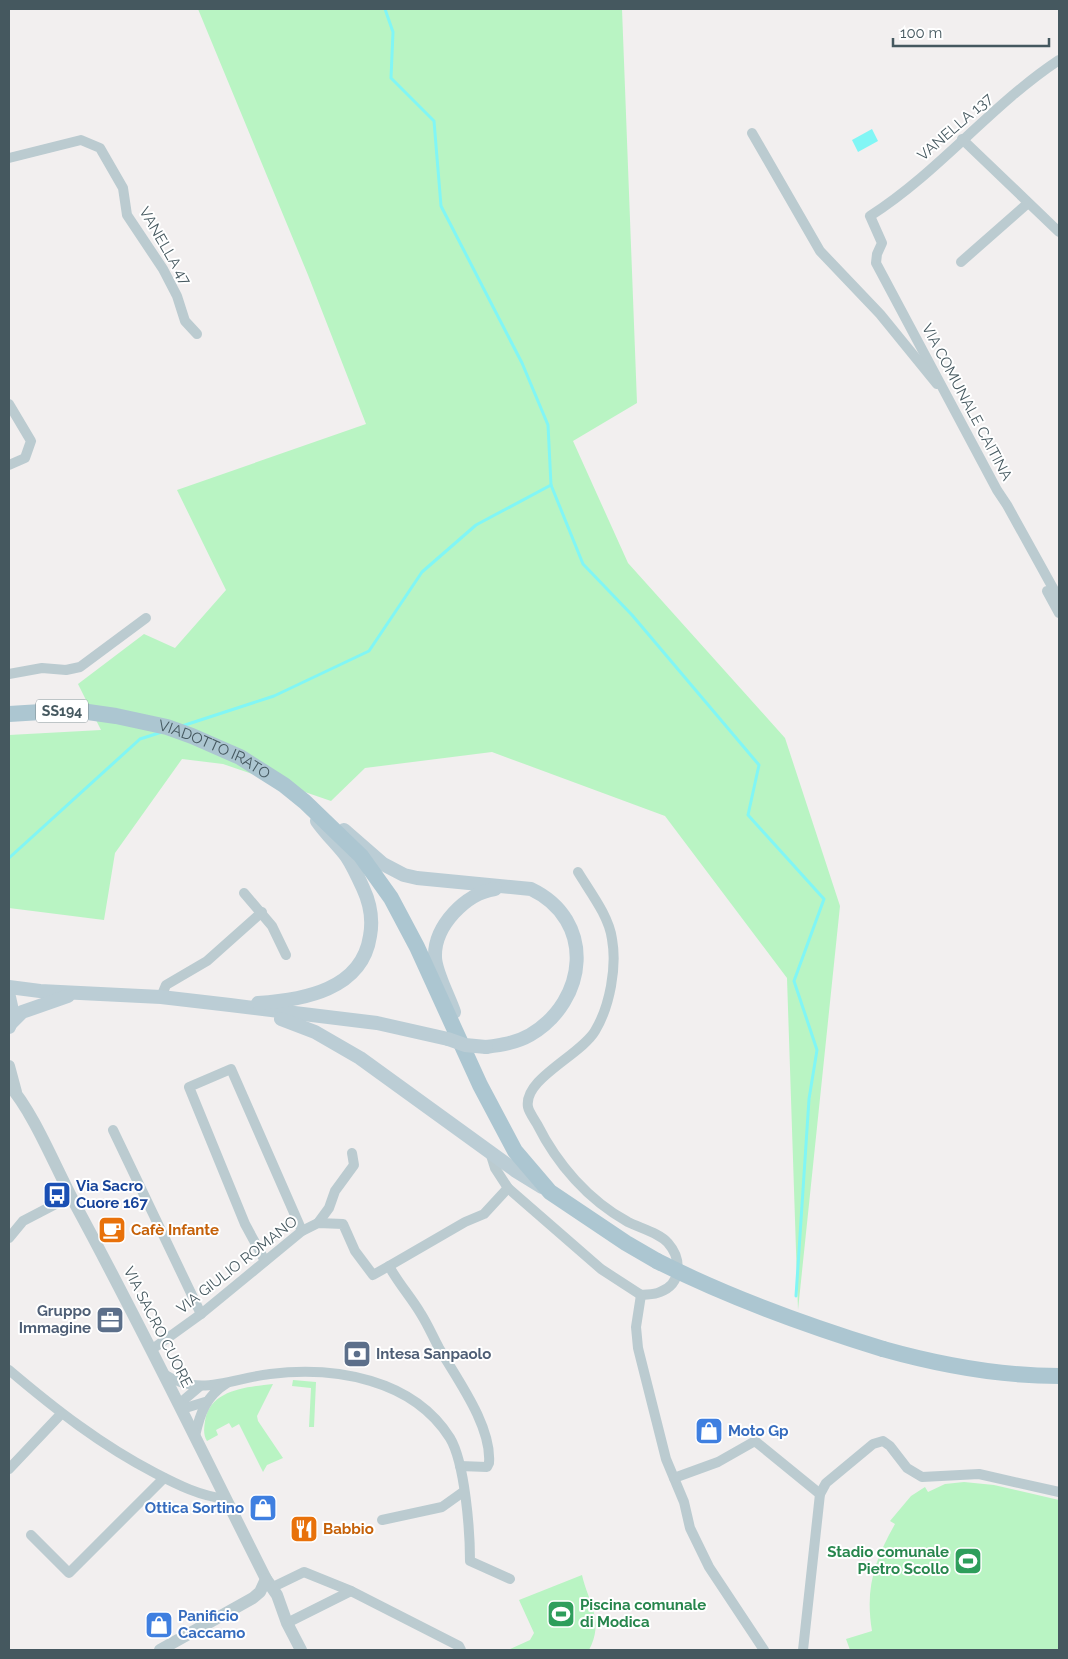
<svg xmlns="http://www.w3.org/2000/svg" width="1068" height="1659" viewBox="0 0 1068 1659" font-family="Raleway,sans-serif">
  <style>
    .green { fill: #b9f4c3 }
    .water { fill: #81f6f5 }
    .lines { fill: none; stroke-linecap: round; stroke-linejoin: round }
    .stream { stroke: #81f6f5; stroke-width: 3 }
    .minor { stroke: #bbcbd0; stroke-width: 10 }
    .tertiary { stroke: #bbcbd0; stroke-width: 12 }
    .secondary { stroke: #bbcdd5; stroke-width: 14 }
    .primary { stroke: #acc6d1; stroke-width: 16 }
    .secondary-bridge { stroke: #bbcdd5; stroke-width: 14 }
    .primary-bridge { stroke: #acc6d1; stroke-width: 16 }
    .labels { text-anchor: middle; stroke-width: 4; stroke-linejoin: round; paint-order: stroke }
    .shield { fill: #fff; stroke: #7d8a8f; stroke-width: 1 }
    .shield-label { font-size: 14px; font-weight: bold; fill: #45585f }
    .street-label { font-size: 15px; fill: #45585f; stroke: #fff }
    .transit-label { font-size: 15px; font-weight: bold; fill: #164399; stroke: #fff; text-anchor: start }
    .food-label { font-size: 15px; font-weight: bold; fill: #c56008; stroke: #fff; text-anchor: start }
    .service-label { font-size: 15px; font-weight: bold; fill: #4e5e75; stroke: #fff; text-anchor: end }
    .shop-label { font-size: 15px; font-weight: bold; fill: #366cbe; stroke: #fff; text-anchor: start }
    .leisure-label { font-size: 15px; font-weight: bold; fill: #27864d; stroke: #fff; text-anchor: end }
  </style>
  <rect width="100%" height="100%" fill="#f2efef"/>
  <g class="green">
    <polygon points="198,9 622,9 637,403 573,441 628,563 785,738 840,906 798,1310 787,978 665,816 492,752 365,768 331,801 223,764 182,759 115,853 104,920 9,908 9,735 101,730 78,684 144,634 175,648 226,590 177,490 366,424 308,275"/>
    <polygon points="293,1380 316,1382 314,1427 309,1427 311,1388 292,1386"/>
    <path d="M273,1384l-16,32 1,5 25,37 -16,7 -4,7 -24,-48 -7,4 -3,-5 -13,7 2,5 -11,6c-4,-6 -3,-13 -2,-20 5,-32 43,-34 68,-37z"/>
    <path d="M964,1482l30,3 65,15v150h-209l-4,-11 26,-8c-7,-42 2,-70 23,-107l-5,-3 21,-25 14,-9 3,5 17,-8z"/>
    <path d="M582,1575c6,27 23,46 7,75h-81l22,-10 4,-7 -15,-33z"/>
  </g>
  <polygon class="water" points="872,129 878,141 858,152 852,140"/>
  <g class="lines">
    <g class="stream">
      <polyline points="385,9 393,32 391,78 434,121 441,206 522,363 548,425 551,485 583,564 632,615 759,765 748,815 824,899 794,981 817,1050 809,1099 796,1296"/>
      <polyline points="182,726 274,696 369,651 422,572 476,525 551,485"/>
      <polyline points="9,858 140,739 162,732"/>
    </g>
    <g class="minor">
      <path d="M1059,60c-68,45 -120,112 -189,156l12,27 -5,11 -1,9 121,227 10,15 52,94"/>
      <polyline points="752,133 820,251 880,314 937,384"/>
      <polyline points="962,139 1059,232"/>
      <polyline points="9,158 81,140 100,148 123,188 127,215 163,269 177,296 185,321 197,334"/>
      <polyline points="961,262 1028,203"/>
      <polyline points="9,404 31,441 25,458 9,465"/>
      <polyline points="1047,591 1059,613"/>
      <polyline points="9,674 42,668 66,670 80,667 146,618"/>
      <polyline points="244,893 272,926 286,955"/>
      <polyline points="161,997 166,985 207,961 262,912"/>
      <polyline points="113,1130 201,1314"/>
      <path d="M490,1152l5,16 13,20 93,81 40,26c6,-1 13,0 19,-3 22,-8 22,-33 8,-49 -8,-10 -28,-15 -40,-21 -40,-22 -71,-58 -91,-98 -3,-5 -8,-12 -9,-17 -5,-28 53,-52 67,-76 15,-25 22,-64 17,-92 -3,-23 -22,-47 -34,-67"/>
      <polyline points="318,1223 329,1208 335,1191 354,1165 352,1153"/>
      <polyline points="9,1238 23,1221 71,1196"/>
      <polyline points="265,1261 245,1224 189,1087 231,1069 302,1231"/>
      <polyline points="389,1266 465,1222 484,1214 508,1188"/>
      <polyline points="641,1295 636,1327 638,1348 666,1459 684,1502 690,1528 709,1567 764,1650"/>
      <path d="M151,1350l50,-36 101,-83 16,-8 25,1 12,27 18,24 16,-9c9,17 22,31 32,48 7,11 12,23 18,34 18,31 53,78 50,115l-2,4 -27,-1"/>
      <path d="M9,1370c46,39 92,75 146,103 23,12 45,23 71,26"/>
      <path d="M164,1374c35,24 69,4 106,0 65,-8 143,5 180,64 15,25 20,93 20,123l40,18"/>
      <polyline points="179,1404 199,1387"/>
      <polyline points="182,1409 205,1402"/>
      <path d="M195,1436c5,-23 11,-40 32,-53"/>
      <polyline points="9,1469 61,1414"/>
      <polyline points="674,1478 718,1462 755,1441 820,1494"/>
      <polyline points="382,1520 442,1507 463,1492"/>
      <polyline points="31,1535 69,1573 164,1478"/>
      <polyline points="273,1587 304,1572 351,1591 459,1646 461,1650"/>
      <polyline points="287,1623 351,1591"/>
      <polyline points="803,1650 820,1494 826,1483 873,1444 883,1441 890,1446 907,1468 922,1477 979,1474 1059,1492"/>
    </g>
    <g class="tertiary">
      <polyline points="9,1066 16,1092"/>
      <path d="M9,1085c25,28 47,84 66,119 67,123 128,250 191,375l11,16 10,28 14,27"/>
      <polyline points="160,1650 253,1598 260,1592 266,1579"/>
    </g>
    <g class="secondary">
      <path d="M344,830l39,34 21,11 13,3 114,11c65,31 57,112 -1,146 -14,8 -29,10 -44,12"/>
      <polyline points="9,987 40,991 161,997 230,1005 377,1023 448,1039"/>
      <polyline points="9,997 13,1015 9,1027"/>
      <path d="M258,1003c45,-3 104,-13 112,-67 3,-16 0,-33 -7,-48 -5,-11 -10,-22 -16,-31 -9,-12 -21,-23 -30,-36"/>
      <path d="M454,1012c-5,-15 -19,-41 -19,-55 -1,-31 31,-64 60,-68"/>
      <polyline points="281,1019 315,1032 360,1058 516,1171 542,1187"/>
      <polyline points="11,1023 22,1012 68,996"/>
    </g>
    <g class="primary">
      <path id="s1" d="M9,714l65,-4 42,6 51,11 25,9 48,21 44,28 21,17 56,54 30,42 26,49 63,138 35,66 35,41 76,51 31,18"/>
      <path d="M883,1349c57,16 116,27 176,27"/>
    </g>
    <polyline class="secondary-bridge" points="448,1039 465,1045 486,1047"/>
    <path class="primary-bridge" d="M657,1261c73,37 148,64 226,88"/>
  </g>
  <defs>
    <symbol id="bus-square" viewBox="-11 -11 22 22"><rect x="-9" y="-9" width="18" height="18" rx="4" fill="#1a4fb4" stroke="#fff"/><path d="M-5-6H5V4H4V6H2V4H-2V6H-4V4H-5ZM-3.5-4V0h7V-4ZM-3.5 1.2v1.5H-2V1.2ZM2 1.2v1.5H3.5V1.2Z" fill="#fff"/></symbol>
    <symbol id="cafe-square" viewBox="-11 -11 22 22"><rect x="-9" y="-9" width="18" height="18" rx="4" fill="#e8710a" stroke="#fff"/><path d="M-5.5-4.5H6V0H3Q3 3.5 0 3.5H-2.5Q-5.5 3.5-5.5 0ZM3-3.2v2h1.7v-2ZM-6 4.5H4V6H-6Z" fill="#fff"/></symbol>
    <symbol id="office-square" viewBox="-11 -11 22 22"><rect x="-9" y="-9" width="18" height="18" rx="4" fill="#5c6f8a" stroke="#fff"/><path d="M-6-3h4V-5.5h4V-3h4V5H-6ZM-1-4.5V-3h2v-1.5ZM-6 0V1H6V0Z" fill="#fff"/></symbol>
    <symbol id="bank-square" viewBox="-11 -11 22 22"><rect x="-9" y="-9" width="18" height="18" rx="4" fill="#5c6f8a" stroke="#fff"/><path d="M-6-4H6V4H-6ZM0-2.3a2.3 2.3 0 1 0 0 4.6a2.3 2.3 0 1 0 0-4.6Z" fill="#fff"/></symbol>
    <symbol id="shop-square" viewBox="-11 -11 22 22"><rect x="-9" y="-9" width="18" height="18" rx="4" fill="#3f7fe0" stroke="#fff"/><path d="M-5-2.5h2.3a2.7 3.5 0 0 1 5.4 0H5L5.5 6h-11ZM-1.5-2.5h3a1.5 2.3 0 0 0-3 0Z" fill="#fff"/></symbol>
    <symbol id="restaurant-square" viewBox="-11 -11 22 22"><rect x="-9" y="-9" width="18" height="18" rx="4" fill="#e8710a" stroke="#fff"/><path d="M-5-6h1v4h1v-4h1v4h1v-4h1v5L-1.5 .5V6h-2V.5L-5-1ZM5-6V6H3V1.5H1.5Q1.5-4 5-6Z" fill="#fff"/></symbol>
    <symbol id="stadium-square" viewBox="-11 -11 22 22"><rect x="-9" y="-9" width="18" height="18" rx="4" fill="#2e9e5b" stroke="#fff"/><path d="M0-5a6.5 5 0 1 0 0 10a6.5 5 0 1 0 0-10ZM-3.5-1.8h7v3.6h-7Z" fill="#fff"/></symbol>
  </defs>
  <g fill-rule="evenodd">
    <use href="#bus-square" x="41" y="1179" width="32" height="32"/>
    <use href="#cafe-square" x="96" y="1214" width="32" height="32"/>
    <use href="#office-square" x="94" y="1304" width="32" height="32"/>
    <use href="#bank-square" x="341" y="1338" width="32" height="32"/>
    <use href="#shop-square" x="693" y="1415" width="32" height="32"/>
    <use href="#shop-square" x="247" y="1492" width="32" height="32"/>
    <use href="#restaurant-square" x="288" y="1513" width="32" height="32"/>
    <use href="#stadium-square" x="952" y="1545" width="32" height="32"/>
    <use href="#stadium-square" x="545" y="1598" width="32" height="32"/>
    <use href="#shop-square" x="143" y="1609" width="32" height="32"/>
  </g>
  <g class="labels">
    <rect class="shield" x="36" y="699.5" width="52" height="23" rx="4"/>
    <g class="shield-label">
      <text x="62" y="716">SS194</text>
    </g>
    <g class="street-label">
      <text transform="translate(955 127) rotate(-41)" y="5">VANELLA 137</text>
      <text transform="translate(165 246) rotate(60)" y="5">VANELLA 47</text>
      <text transform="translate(967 402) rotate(62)" y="5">VIA COMUNALE CAITINA</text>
      <text dy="5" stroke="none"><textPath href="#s1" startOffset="212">VIADOTTO IRATO</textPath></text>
      <text transform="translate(237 1265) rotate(-38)" y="5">VIA GIULIO ROMANO</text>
      <text transform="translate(158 1327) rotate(63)" y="5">VIA SACRO CUORE</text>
    </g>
    <g class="transit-label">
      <text x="76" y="1191">Via Sacro<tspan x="76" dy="17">Cuore 167</tspan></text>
    </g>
    <g class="food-label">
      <text x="131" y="1235">Cafè Infante</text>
      <text x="323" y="1534">Babbio</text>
    </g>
    <g class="service-label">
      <text x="91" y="1316">Gruppo<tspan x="91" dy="17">Immagine</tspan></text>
      <text x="376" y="1359" text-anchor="start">Intesa Sanpaolo</text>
    </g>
    <g class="shop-label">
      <text x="728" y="1436">Moto Gp</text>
      <text x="244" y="1513" text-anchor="end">Ottica Sortino</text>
      <text x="178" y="1621">Panificio<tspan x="178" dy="17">Caccamo</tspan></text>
    </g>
    <g class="leisure-label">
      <text x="949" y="1557">Stadio comunale<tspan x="949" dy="17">Pietro Scollo</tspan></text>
      <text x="580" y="1610" text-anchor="start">Piscina comunale<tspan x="580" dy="17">di Modica</tspan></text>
    </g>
  </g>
  <rect width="1068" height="1659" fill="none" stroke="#45585f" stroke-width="20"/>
  <path d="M893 38v8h156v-8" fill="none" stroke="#45585f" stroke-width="2.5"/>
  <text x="900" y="38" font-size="15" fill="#45585f" stroke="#ffffff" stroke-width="4" paint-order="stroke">100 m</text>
</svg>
